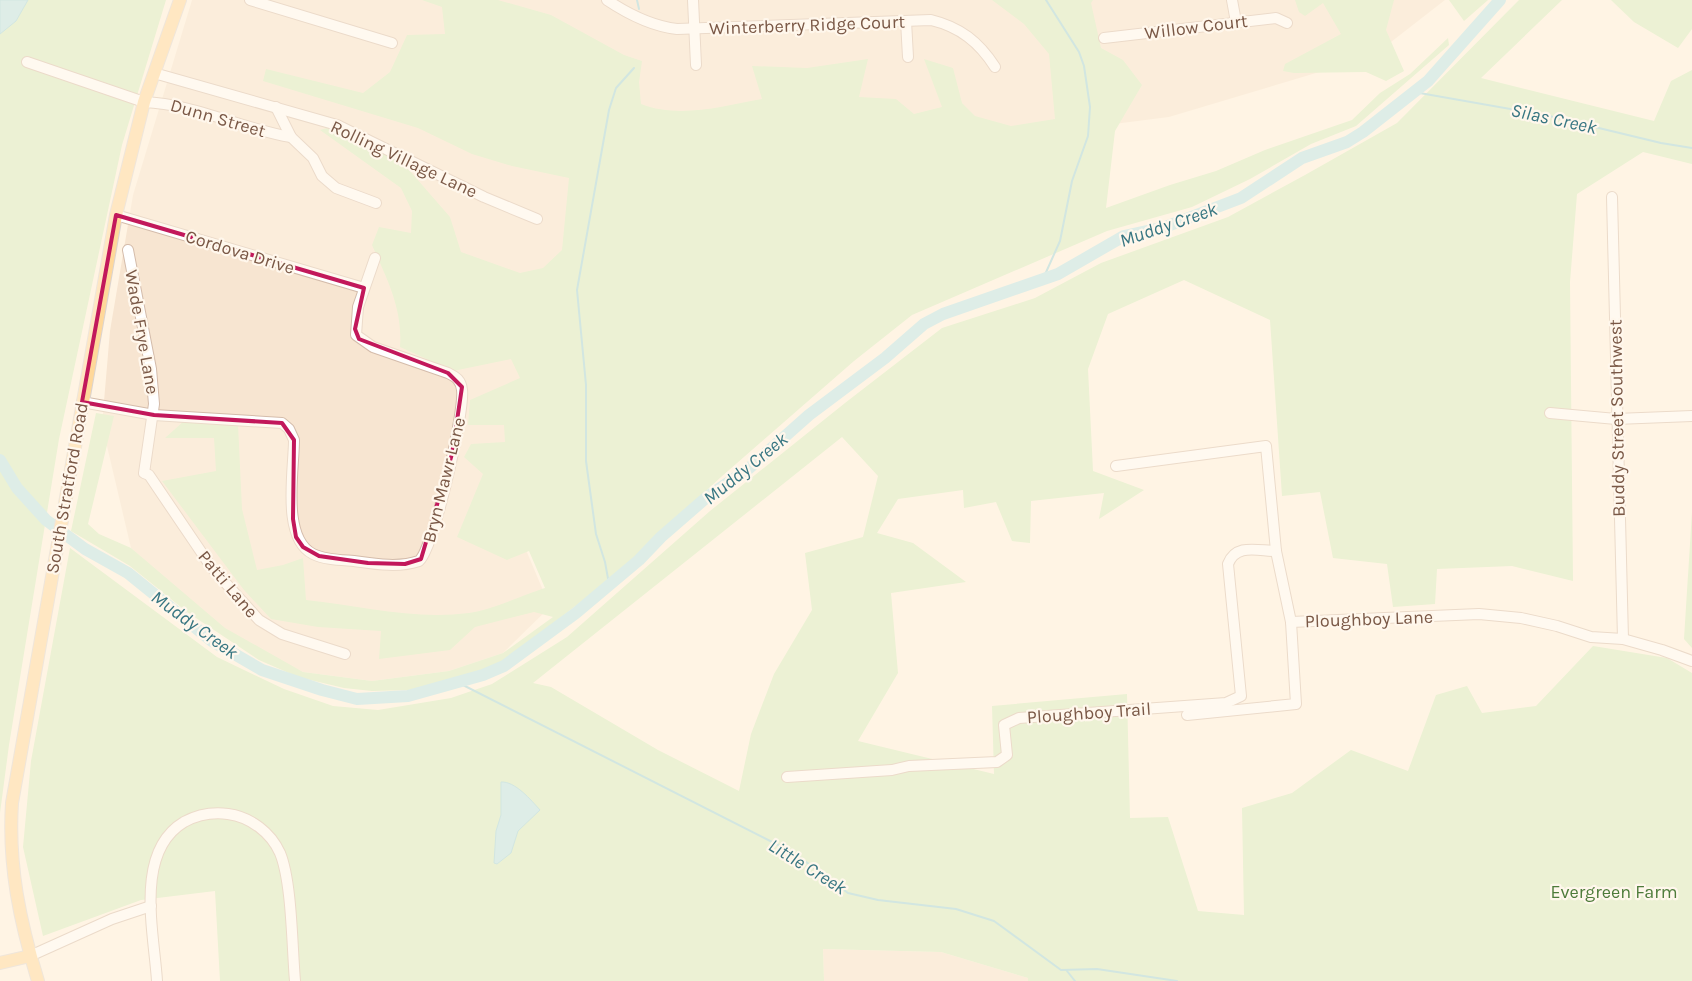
<svg xmlns="http://www.w3.org/2000/svg" width="1692" height="981" viewBox="0 0 1692 981" font-family="Karla,sans-serif">
  <style>
    .residential { fill: #f7e5d1 }
    .green { fill: #d4eec0; fill-rule: evenodd }
    .water { fill: #b6e4eb; stroke: #9bd5de }
    .lines { fill: none; stroke-linecap: round; stroke-linejoin: round }
    .stream { stroke: #9bd5de; stroke-width: 2 }
    .river { stroke: #b6e4eb; stroke-width: 12 }
    .minor-casing { stroke: #d4bcab; stroke-width: 12 }
    .major-casing { stroke: #dcd4cf; stroke-width: 14 }
    .minor { stroke: #fff; stroke-width: 10 }
    .major { stroke: #ffd89a; stroke-width: 12 }
    .marked { fill: none; stroke: #c2185b; stroke-width: 4; stroke-linejoin: round }
    .labels { text-anchor: middle; stroke-width: 4.5; stroke-linejoin: round; paint-order: stroke }
    .street-label { font-size: 18px; fill: #7a5846; stroke: #fff7ec }
    .park-label { font-size: 18px; fill: #4e7b3a; stroke: #fff7ec }
    .water-label { font-size: 19px; font-style: italic; fill: #387682; stroke: #fff7ec }
  </style>
  <rect width="100%" height="100%" fill="#fff4e4"/>
  <g class="residential">
    <polygon points="192,0 1445,0 1373,56 1169,117 996,139 516,526 550,607 503,653 449,671 372,681 303,672 224,633 131,548 102,425 110,331 133,195"/>
    <polygon points="823,949 941,952 1028,978 1028,981 824,981"/>
  </g>
  <g class="green">
    <polygon points="0,0 166,0 122,145 59,439 9,745 0,813"/>
    <path d="M422,0h76l53,15 73,40 18,6 -3,21 2,22c38,15 82,2 121,-5l-10,-33 55,2 61,-9 -9,38 37,2 18,15 28,-7 -18,-48 29,9 9,35 13,13 36,10 44,-7 -6,-65 -25,-30 -32,-24h101l-2,3 10,45 22,12 19,25 -27,46 -9,77 64,-23 46,-14 49,-21 87,-30 28,-27 30,-19 38,-36 1,7 -93,81 -45,18 -61,35 -58,28 -85,24 -195,84 -58,46 -133,116 -107,99 -117,91 -88,23 -37,1 -28,-3 -46,-11 -39,-17 -72,-48 -57,-46 -59,-35 25,-118 18,3 -26,108 11,10 32,14 94,80 78,44 69,9 77,-10 54,-18 50,-36 -19,-5 -59,15 -25,23 -71,9 2,-28 -63,-4 -47,-8 -27,-29 -82,-109 54,-10 -2,-33h-49l19,-17 54,3 4,85 15,61 26,-5 20,-7 3,42c55,6 108,20 163,13 22,-3 54,-18 76,-25l-16,-37 -22,9 -50,-23 26,-63 -19,-17 7,-13 34,-2 -1,-17h-36l2,-25 50,-22 -9,-19 -58,12 -53,-24c3,-38 -13,-68 -28,-102l7,-18 32,6 1,-22 -11,-23 -81,-58 7,-2 33,11 43,24 47,54 11,35 59,21 23,-5 19,-18 7,-72 -57,-12 -40,-12 -54,-26 -155,-47 3,-12 97,24 27,-21 17,-37 38,-1 -3,-27z"/>
    <polygon points="1295,0 1394,0 1386,30 1404,71 1386,81 1366,72 1294,73 1283,71 1285,64 1341,34 1323,3 1305,16 1299,12"/>
    <polygon points="1449,0 1488,0 1464,21"/>
    <path d="M1519,0h43l-81,78 173,43 17,-40 21,-11v94l-49,-12 -66,42 -7,88 3,299 -61,-15 -75,3 -2,35 -42,3 -6,-43 -54,-6 -13,-66 -38,4 -12,-176 -86,-40 -76,34 -20,55 5,102 51,19 -45,29 5,-26 -73,8 -1,42 -18,-2 -16,-39 -32,6 -1,-18 -65,9 -21,34 36,10 53,39 -75,11 7,80 -40,68 136,33 -2,-68 135,-12 3,124 38,-1 30,94 46,4 -2,-107 50,-15 59,-43 57,21 28,-76 31,-9 15,27 54,-7 57,-60 74,12 25,15v308h-664v-3l-87,-26 -118,-3 1,32h-604l-5,-90 -74,9 -98,36 -20,-89 8,-86 39,-213 147,109 67,32 49,17 45,4 73,-12 41,-14 75,-47 143,-126 135,-108 97,-75 93,-30 66,-35 127,-46 77,-42 92,-52zM842,437l36,39 -15,61 -58,16 7,57 -38,64 -23,60 -12,57 -81,-41 -107,-63 -18,-4z"/>
    <polygon points="1611,0 1692,0 1692,29 1678,48 1634,22"/>
    <polygon points="1692,512 1692,648 1684,639"/>
  </g>
  <g class="water">
    <polygon points="0,0 28,0 16,21 0,34"/>
    <path d="M501,782c14,-1 30,18 39,28l-22,21 -7,22 -14,11 -3,-1 2,-32 5,-16z"/>
  </g>
  <g class="lines">
    <g class="stream">
      <polyline points="637,0 639,9"/>
      <polyline points="1414,92 1545,115 1661,143 1692,148"/>
      <polyline points="1043,279 1060,241 1072,181 1088,136 1090,107 1084,66 1079,52 1046,0"/>
      <polyline points="609,584 605,562 596,534 586,461 586,385 577,290 609,110 616,88 634,68"/>
      <polyline points="457,682 794,853 848,893 878,900 956,909 994,921 1061,970 1097,969 1177,981"/>
      <polyline points="1067,971 1075,981"/>
    </g>
    <polyline class="river" points="0,460 17,488 46,520 85,549 128,573 212,641 262,670 322,690 357,699 408,696 483,675 504,666 576,613 639,560 661,537 707,497 747,470 809,415 885,358 924,324 943,314 1058,274 1124,236 1165,227 1241,198 1302,158 1347,142 1363,132 1428,81 1500,0"/>
    <defs>
      <g id="minor">
        <polyline points="250,0 392,43"/>
        <path d="M607,0c21,14 44,26 70,29l254,-9c29,7 48,22 64,47"/>
        <polyline points="693,0 696,65"/>
        <polyline points="1232,0 1236,22"/>
        <polyline points="906,21 908,57"/>
        <polyline points="1104,38 1276,18 1287,23"/>
        <path d="M27,62l117,40c50,2 98,27 147,35"/>
        <polyline points="154,73 337,125 484,197 537,219"/>
        <polyline points="276,107 291,137 313,158 322,176 336,188 376,203"/>
        <polyline points="1612,197 1623,639"/>
        <polyline points="116,215 364,288"/>
        <polyline points="128,250 151,369 154,404 144,473 149,475 212,568 259,620 282,634 345,654"/>
        <path d="M82,402l72,13 128,8 7,6 5,11c0,30 -13,98 19,114 12,6 28,6 41,7 21,3 45,7 65,0 15,-13 46,-150 43,-171 -1,-10 -6,-13 -14,-17l-75,-26 -17,-12 2,-28 17,-49"/>
        <polyline points="1550,413 1616,419 1692,416"/>
        <polyline points="1116,466 1266,446 1276,551 1291,622 1296,704 1187,715"/>
        <polyline points="1291,622 1479,614 1521,618 1557,626 1591,637 1623,639 1662,650 1692,661"/>
        <path d="M787,777l105,-7 17,-4 88,-4 10,-7 -3,-30 15,-7 207,-15 15,-7 -13,-132c8,-21 30,-13 48,-13"/>
        <polyline points="30,956 112,919 151,906"/>
        <path d="M157,981c-3,-49 -23,-129 27,-159 13,-7 29,-10 44,-8 23,3 43,19 52,39 12,29 12,94 15,128"/>
      </g>
      <g id="major">
        <polyline points="0,963 30,956"/>
        <path d="M38,981c-18,-59 -30,-115 -26,-178l104,-588 28,-113 36,-102"/>
      </g>
    </defs>
    <use href="#minor" class="minor-casing"/>
    <use href="#major" class="major-casing"/>
    <use href="#minor" class="minor"/>
    <use href="#major" class="major"/>
  </g>
  <path d="M0 0H1692V981H0ZM116,215l248,73 -9,41 4,10 89,34 14,14 -10,67 -31,105 -16,5 -37,-1 -49,-7 -16,-9 -7,-10 -3,-18 1,-79 -12,-17 -128,-8 -72,-13z" fill="#fff4e4" fill-opacity=".55" fill-rule="evenodd"/>
  <path class="marked" d="M116,215l248,73 -9,41 4,10 89,34 14,14 -10,67 -31,105 -16,5 -37,-1 -49,-7 -16,-9 -7,-10 -3,-18 1,-79 -12,-17 -128,-8 -72,-13z"/>
  <g class="labels">
    <g class="street-label">
      <text transform="translate(807 25) rotate(-2)" y="6">Winterberry Ridge Court</text>
      <text transform="translate(1196 27) rotate(-7)" y="6">Willow Court</text>
      <text transform="translate(218 118) rotate(16)" y="6">Dunn Street</text>
      <text transform="translate(404 159) rotate(25)" y="6">Rolling Village Lane</text>
      <text transform="translate(240 252) rotate(17)" y="6">Cordova Drive</text>
      <text transform="translate(142 332) rotate(80)" y="6">Wade Frye Lane</text>
      <text transform="translate(1617 418) rotate(-91)" y="6">Buddy Street Southwest</text>
      <text transform="translate(444 480) rotate(-76)" y="6">Bryn Mawr Lane</text>
      <text transform="translate(67 488) rotate(-80)" y="6">South Stratford Road</text>
      <text transform="translate(228 584) rotate(50)" y="6">Patti Lane</text>
      <text transform="translate(1369 619) rotate(-2)" y="6">Ploughboy Lane</text>
      <text transform="translate(1089 713) rotate(-4)" y="6">Ploughboy Trail</text>
    </g>
    <g class="park-label">
      <text x="1614" y="898">Evergreen Farm</text>
    </g>
    <g class="water-label">
      <text transform="translate(1554 118) rotate(12)" y="7">Silas Creek</text>
      <text transform="translate(1168 224) rotate(-19)" y="7">Muddy Creek</text>
      <text transform="translate(745 468) rotate(-39)" y="7">Muddy Creek</text>
      <text transform="translate(195 624) rotate(36)" y="7">Muddy Creek</text>
      <text transform="translate(808 866) rotate(32)" y="7">Little Creek</text>
    </g>
  </g>
</svg>
